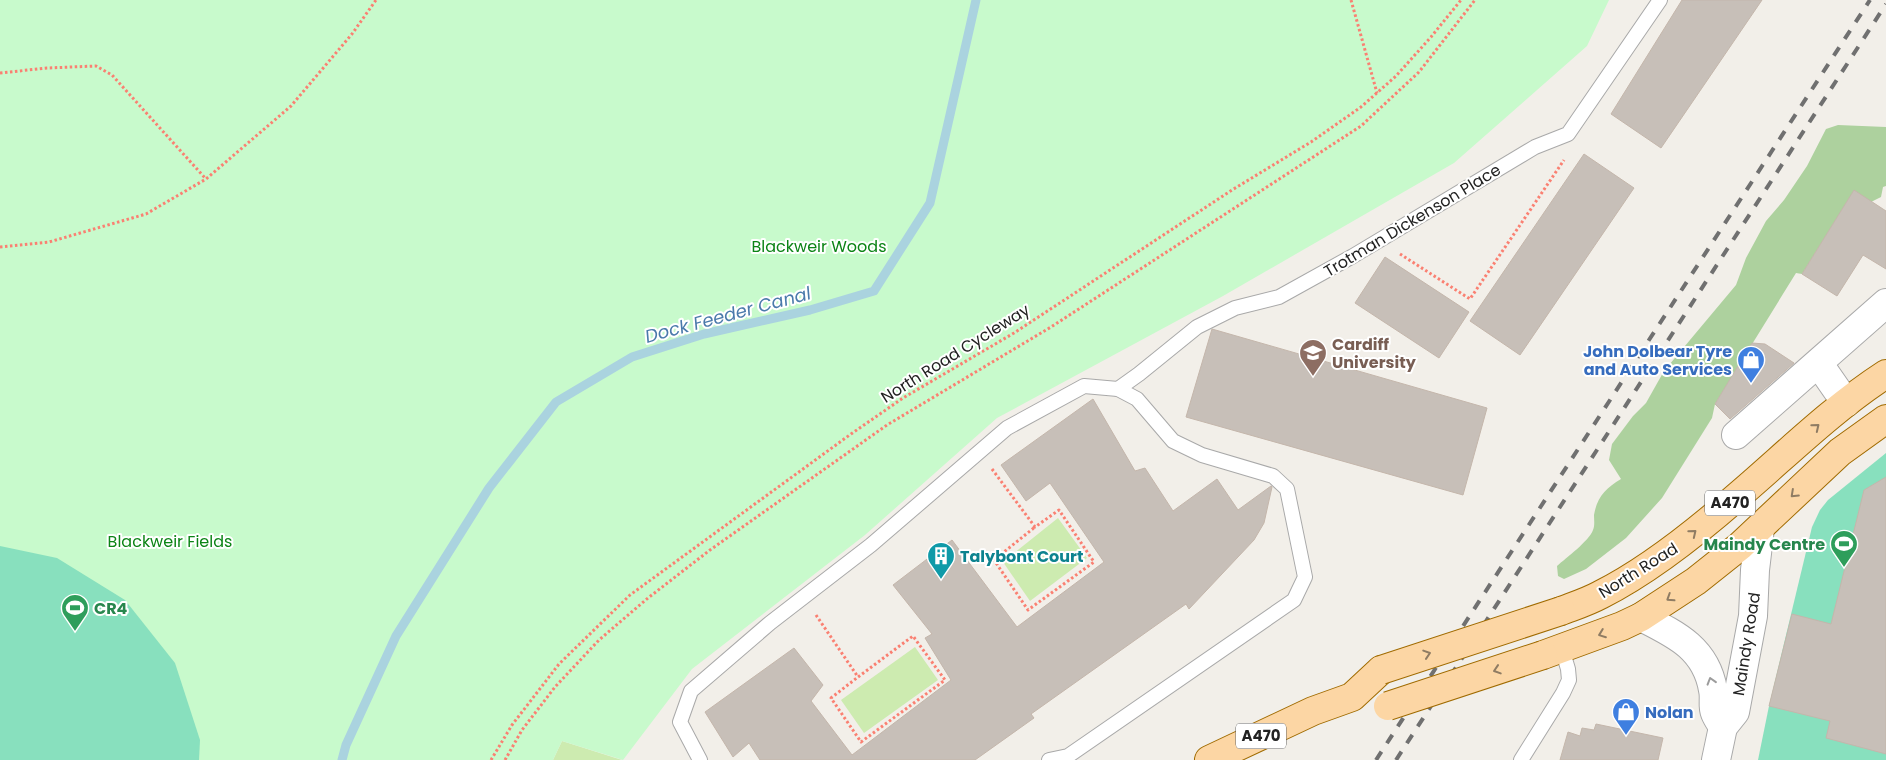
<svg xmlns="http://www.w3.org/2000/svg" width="1886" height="760" viewBox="0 0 1886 760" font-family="Poppins,sans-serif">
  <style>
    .grass { fill: #cdebb0 }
    .forest { fill: #add19e }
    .park { fill: #c8facc }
    .pitch { fill: #88e0be }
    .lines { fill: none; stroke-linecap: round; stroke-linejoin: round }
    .stream { stroke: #aad3df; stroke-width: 9 }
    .building { fill: #c7bfb8; stroke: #c4b6ab }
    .lane-casing { stroke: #a9a9a9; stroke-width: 16 }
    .street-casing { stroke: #a9a9a9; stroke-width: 30 }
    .primary-casing { stroke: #a06b00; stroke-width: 30 }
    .path { stroke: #fa8072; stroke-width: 3; stroke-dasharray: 2.5 2.5; stroke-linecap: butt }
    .lane { stroke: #fff; stroke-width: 14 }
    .street { stroke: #fff; stroke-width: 28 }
    .primary { stroke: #fcd6a4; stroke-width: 28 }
    .rail { stroke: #707070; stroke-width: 4; stroke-dasharray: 10 10; stroke-linecap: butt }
    .primary-bridge-casing { stroke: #a06b00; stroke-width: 30; stroke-linecap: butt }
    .primary-bridge { stroke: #fcd6a4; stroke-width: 28 }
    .oneway { stroke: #8f7c63 }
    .oneway2 { stroke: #9c9c9c }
    .labels { text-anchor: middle; stroke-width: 4; stroke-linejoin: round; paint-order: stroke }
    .shield { fill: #fff; stroke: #646464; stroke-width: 1 }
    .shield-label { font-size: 15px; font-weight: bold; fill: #222 }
    .street-label { font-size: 16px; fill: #222; stroke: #fff }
    .park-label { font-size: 16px; fill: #0c8416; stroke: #fff }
    .education-label { font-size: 16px; font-weight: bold; fill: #785e54; stroke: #fff; text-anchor: start }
    .shop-label { font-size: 16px; font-weight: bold; fill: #366cbe; stroke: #fff; text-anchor: end }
    .leisure-label { font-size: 16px; font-weight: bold; fill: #27864d; stroke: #fff; text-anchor: end }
    .culture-label { font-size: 16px; font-weight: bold; fill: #0d838f; stroke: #fff; text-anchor: start }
    .water-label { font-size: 18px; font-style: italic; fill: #4a7aab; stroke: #fff }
  </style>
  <rect width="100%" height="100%" fill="#f2efe9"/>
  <g class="grass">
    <polygon points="1058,518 1087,558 1030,601 1003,562"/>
    <polygon points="915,647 938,680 864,733 841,700"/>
    <polygon points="562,741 622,760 553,760"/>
  </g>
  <path class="forest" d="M1838,125l48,2v59l-3,1 -2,10 -10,5 -17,-11 -52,83 -6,-1 -81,131 -3,14 -50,80 -36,40 -40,31 -22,10 -6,-3 -1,-10c9,-8 32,-25 36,-36 2,-4 1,-11 1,-15 3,-18 12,-27 27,-36l-12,-19 3,-16 21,-28 13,-13 18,-32 72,-86 10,-27 20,-37 18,-21 23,-34 19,-37z"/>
  <polygon class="park" points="0,0 1609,0 1587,46 1454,163 1223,296 997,418 865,535 692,669 623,760 562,741 553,760 0,760"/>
  <g class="pitch">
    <polygon points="1886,453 1886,760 1758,760 1769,706 1812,527 1820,510 1828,500"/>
    <polygon points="0,546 57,558 125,600 175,663 200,740 199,760 0,760"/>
  </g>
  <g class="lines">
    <polyline class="stream" points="342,760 346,745 396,636 489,488 556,402 632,357 704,334 810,310 874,291 930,203 976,0"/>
  </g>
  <g class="building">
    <polygon points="1682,0 1762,0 1661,148 1611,114"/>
    <polygon points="1584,154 1634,188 1520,355 1470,321"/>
    <polygon points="1854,190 1886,211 1886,269 1863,255 1837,296 1802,274"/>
    <polygon points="1385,257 1469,312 1439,358 1355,303"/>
    <polygon points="1212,329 1487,408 1463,495 1186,417"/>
    <polygon points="1752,343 1765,344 1794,363 1730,419 1715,404"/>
    <polygon points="1093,399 1135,471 1145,468 1173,511 1217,479 1238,510 1271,486 1272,487 1264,523 1254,540 1189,609 1186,604 1031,714 1034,718 975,760 760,760 749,743 733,757 705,712 794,648 823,685 811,701 852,755 951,680 925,638 932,634 893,585 952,540 1017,627 1104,562 1050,483 1026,501 1001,465"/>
    <polygon points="1886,477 1886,754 1826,738 1830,721 1769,706 1792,614 1831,624 1864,490"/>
    <polygon points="1596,724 1663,738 1658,760 1560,760 1568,732 1580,736 1582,728 1594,730"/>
  </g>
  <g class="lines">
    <defs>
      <g id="lane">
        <polyline points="1118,389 1139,374 1197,327 1235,308 1279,297 1353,256 1535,147 1568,134 1660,0"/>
        <polyline points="700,760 680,722 691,691 770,623 871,545 1007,428 1084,386 1118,389 1137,399 1173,441 1202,455 1273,476 1287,489 1305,577 1294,600 1068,756 1049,760"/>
        <polyline points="1521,760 1563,693 1569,680 1568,669 1562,649"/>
      </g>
      <g id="street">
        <polyline points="1819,364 1846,403"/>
        <polyline points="1736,435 1886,303"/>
        <path d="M1641,617c34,17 65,31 72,73 2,8 -1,16 2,23 2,5 5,9 8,14"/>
        <polyline points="1716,760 1723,727 1735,712 1753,616 1755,570 1760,528"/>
      </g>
      <g id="primary">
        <path d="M1561,611c13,-5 26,-9 39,-16 48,-24 98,-64 139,-100 48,-41 93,-86 147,-121"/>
        <polyline points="1543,655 1622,626 1641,617 1696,581 1740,546 1840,452 1886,419"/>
        <polyline points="1209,760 1313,711 1352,697 1381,670"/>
      </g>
    </defs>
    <use href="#lane" class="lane-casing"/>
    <use href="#street" class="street-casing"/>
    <use href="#primary" class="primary-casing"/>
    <g class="path">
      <polyline points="1351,0 1377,93"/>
      <polyline points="0,73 47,68 96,66 112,75 206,179"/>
      <polyline points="0,247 49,242 146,214 206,179 291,106 352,34 376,0"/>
      <polyline points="1400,254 1470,299 1564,160"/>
      <polyline points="992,469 1035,527 1059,510 1094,562 1028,610 994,560 1035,527"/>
      <polyline points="816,615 858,677 913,636 945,680 861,742 831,698 858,677"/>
      <polyline points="491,760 512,725 559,664 630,595 851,434 903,398 1014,333 1232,190 1311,142 1361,107 1396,76 1431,37 1461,0"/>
      <polyline points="505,760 522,730 555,687 599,640 648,598 710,550 887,425 1051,327 1361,126 1419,72 1475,0"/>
    </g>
    <use href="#lane" class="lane"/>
    <use href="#street" class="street"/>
    <use href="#primary" class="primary"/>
    <g class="rail">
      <polyline points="1376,760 1870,0"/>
      <polyline points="1396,760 1886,4"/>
    </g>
    <defs>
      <g id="primary-bridge">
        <polyline points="1381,670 1561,611"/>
        <polyline points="1388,706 1543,655"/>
      </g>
    </defs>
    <use href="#primary-bridge" class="primary-bridge-casing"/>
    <use href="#primary-bridge" class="primary-bridge"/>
  </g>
  <defs><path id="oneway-chevron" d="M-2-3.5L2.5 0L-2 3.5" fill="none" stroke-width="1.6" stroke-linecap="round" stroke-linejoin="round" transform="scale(1.25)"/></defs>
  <g class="oneway">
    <use href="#oneway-chevron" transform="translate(1816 427) rotate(-39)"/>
    <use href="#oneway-chevron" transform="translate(1794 494) rotate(137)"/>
    <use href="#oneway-chevron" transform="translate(1693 533) rotate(-39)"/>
    <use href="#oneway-chevron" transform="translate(1670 598) rotate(147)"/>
    <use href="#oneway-chevron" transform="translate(1602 634) rotate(159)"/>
    <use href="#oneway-chevron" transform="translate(1427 654) rotate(-18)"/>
    <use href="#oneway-chevron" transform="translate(1497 670) rotate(162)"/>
  </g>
  <use class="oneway2" href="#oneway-chevron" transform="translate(1711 681) rotate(-107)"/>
  <defs>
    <symbol id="university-pin" viewBox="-11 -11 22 30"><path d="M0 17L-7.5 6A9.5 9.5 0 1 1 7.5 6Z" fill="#8d6e63" stroke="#fff"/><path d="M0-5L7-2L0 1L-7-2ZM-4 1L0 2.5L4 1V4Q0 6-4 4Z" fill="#fff"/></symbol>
    <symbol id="shop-pin" viewBox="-11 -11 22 30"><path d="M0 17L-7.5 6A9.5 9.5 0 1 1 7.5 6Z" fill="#3f7fe0" stroke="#fff"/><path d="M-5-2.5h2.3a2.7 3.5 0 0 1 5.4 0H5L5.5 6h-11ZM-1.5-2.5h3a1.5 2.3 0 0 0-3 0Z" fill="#fff"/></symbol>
    <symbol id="stadium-pin" viewBox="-11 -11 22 30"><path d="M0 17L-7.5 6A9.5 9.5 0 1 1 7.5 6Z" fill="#2e9e5b" stroke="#fff"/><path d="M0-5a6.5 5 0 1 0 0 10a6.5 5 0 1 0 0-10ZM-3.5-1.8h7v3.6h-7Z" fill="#fff"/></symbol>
    <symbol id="building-pin" viewBox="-11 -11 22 30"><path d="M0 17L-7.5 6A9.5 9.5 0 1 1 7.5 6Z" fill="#0f9aa8" stroke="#fff"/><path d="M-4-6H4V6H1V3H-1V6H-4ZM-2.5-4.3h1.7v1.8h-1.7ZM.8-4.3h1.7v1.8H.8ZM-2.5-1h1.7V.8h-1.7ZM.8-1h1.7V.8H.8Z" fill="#fff"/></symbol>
  </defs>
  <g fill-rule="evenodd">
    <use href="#university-pin" x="1297" y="337" width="32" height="43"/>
    <use href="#shop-pin" x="1735" y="344" width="32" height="43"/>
    <use href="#stadium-pin" x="1828" y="528" width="32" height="43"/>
    <use href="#building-pin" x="925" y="540" width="32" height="43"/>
    <use href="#stadium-pin" x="59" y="592" width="32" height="43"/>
    <use href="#shop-pin" x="1610" y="696" width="32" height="43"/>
  </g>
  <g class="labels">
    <g class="shield">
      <rect x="1705" y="490.5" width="50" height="25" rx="4"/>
      <rect x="1236" y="723.5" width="50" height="25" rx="4"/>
    </g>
    <g class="shield-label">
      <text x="1730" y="508">A470</text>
      <text x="1261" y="741">A470</text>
    </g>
    <g class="street-label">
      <text transform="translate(1412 220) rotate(-31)" y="6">Trotman Dickenson Place</text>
      <text transform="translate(955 353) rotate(-32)" y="6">North Road Cycleway</text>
      <text transform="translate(1638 570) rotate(-32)" y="6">North Road</text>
      <text transform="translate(1746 644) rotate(-81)" y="6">Maindy Road</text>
    </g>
    <g class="park-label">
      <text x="819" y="252">Blackweir Woods</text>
      <text x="170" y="547">Blackweir Fields</text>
    </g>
    <g class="education-label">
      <text x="1332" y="350">Cardiff<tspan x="1332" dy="18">University</tspan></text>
    </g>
    <g class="shop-label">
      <text x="1732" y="357">John Dolbear Tyre<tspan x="1732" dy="18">and Auto Services</tspan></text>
      <text x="1645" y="718" text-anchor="start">Nolan</text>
    </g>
    <g class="leisure-label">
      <text x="1825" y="550">Maindy Centre</text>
      <text x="94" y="614" text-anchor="start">CR4</text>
    </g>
    <g class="culture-label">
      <text x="960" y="562">Talybont Court</text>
    </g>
    <g class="water-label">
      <text transform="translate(728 315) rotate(-15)" y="6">Dock Feeder Canal</text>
    </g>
  </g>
</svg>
